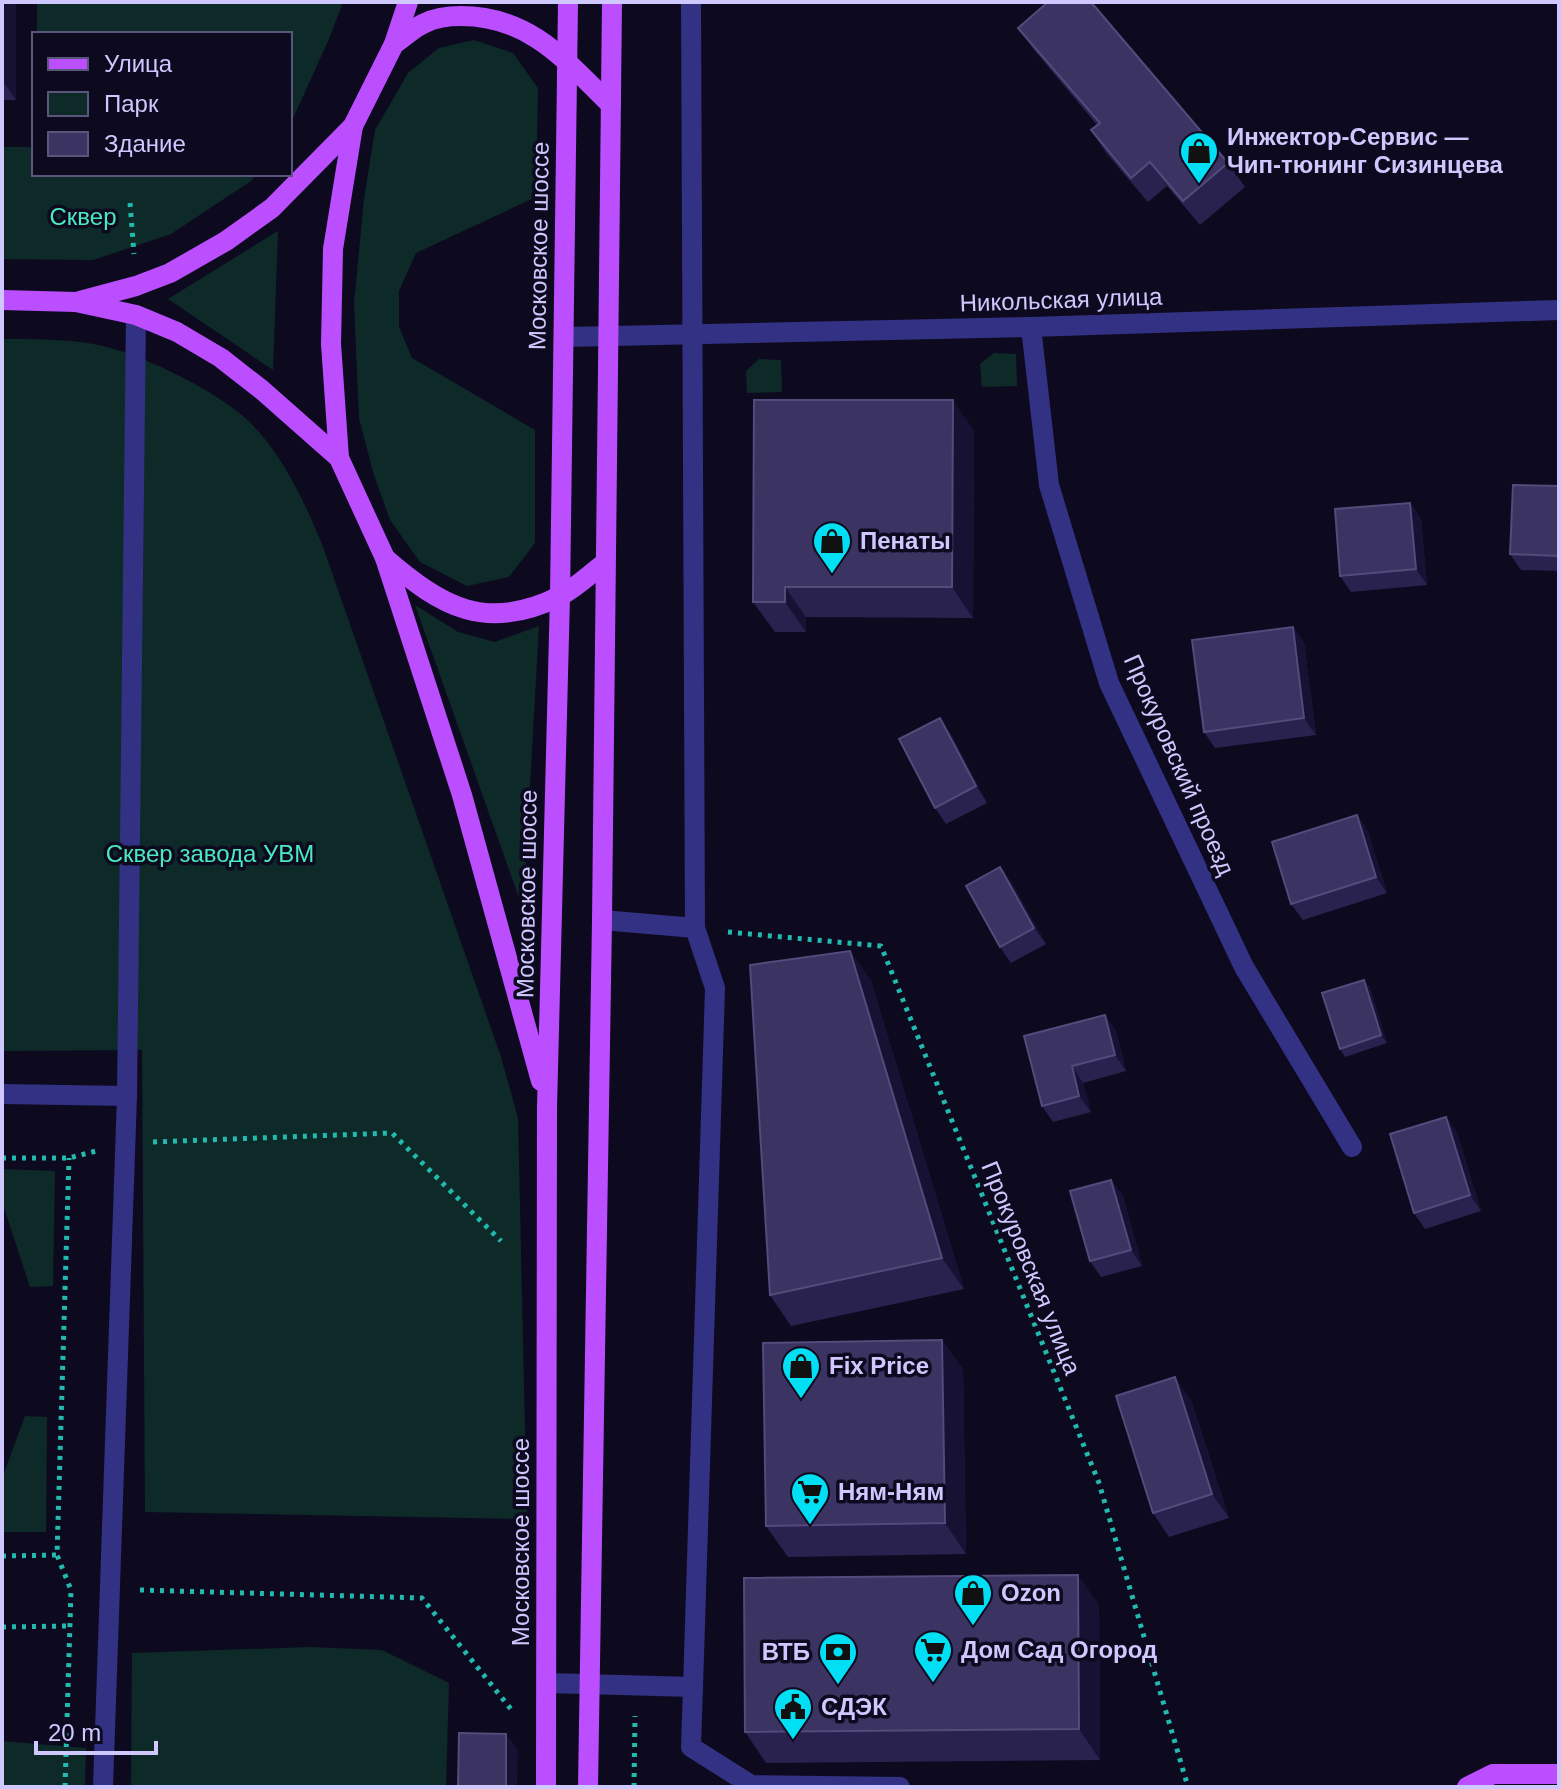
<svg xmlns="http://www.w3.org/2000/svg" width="1561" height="1789" viewBox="0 0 1561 1789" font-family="Helvetica,sans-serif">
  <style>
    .green { fill: #0d2a28 }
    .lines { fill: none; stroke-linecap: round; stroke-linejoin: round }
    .path { stroke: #22b9ae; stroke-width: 5; stroke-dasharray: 4 6; stroke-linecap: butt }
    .minor { stroke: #333183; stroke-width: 20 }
    .major { stroke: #bb4fff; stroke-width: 20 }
    .wall { fill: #29224f }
    .shaded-wall { fill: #171134 }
    .building { fill: #3b3362; stroke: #524b7b; stroke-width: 2 }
    .labels { text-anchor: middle; stroke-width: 7; stroke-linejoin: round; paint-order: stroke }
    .poi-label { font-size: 24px; font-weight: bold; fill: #cec8ff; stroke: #0d0a1f; text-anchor: start }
    .park-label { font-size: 24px; fill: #4ae9bf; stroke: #0d0a1f }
    .street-label { font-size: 24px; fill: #cec8ff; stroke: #0d0a1f }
  </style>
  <rect width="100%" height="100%" fill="#0d0a1f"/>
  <g class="green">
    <polygon points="37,2 343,2 329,39 290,125 290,34 37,34"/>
    <polygon points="474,40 513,53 538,88 536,197 416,253 399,291 399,327 412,358 535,430 535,543 509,577 467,586 420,562 390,520 373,472 359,418 354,304 364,199 375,130 408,73 439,48"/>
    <polygon points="2,147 34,147 34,174 256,174 251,181 171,234 93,260 2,259"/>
    <polygon points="278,231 273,370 168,299"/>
    <path d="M2,339c31,0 61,0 91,5 43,7 115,43 149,71 38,33 61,84 80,129l179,513 17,61 9,401 -382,-7 -3,-462 -140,1z"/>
    <polygon points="994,353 1016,354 1017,386 982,387 980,364"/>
    <polygon points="759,359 781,360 782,392 747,393 746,371"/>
    <polygon points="415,605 458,632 495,642 539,626 523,909"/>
    <polygon points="2,1169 55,1171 53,1286 30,1287 2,1202"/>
    <polygon points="25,1416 47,1417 46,1532 2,1532 2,1478"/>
    <polygon points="310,1647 382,1650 449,1683 446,1787 131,1787 132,1653"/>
    <polygon points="2,1741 86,1748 85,1787 2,1787"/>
  </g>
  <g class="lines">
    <g class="path">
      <polyline points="130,203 134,254"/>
      <polyline points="728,932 881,946 1099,1483 1188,1787"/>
      <polyline points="153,1142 392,1133 501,1241"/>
      <polyline points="2,1158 69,1158 96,1151"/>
      <polyline points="2,1556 57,1555"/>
      <polyline points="140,1590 422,1598 514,1713"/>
      <polyline points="2,1627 69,1626"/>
      <polyline points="65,1787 71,1590 57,1555 69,1158"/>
      <polyline points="634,1787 635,1716"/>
    </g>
    <g class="minor">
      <polyline points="1031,327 1049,485 1109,683 1244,967 1352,1147"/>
      <polyline points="564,337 1031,327 1559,310"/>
      <polyline points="602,920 695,928"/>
      <polyline points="2,1094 127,1096"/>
      <polyline points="547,1683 693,1687 715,988 695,928 691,2"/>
      <polyline points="693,1687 691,1747 751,1785 900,1787"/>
      <polyline points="103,1787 127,1096 136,315"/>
    </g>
    <g class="major">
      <path d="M394,44c10,-6 20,-17 31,-21 10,-5 25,-7 36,-7 69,0 105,45 150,89"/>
      <polyline points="2,300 76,302 136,315 177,332 221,358 262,390 339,458 385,558 462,795 541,1081"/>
      <polyline points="80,301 136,286 170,273 226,241 272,208 353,126 394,44 408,2"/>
      <polyline points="339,458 331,344 333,249 353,126"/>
      <path d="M385,558c57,49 101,75 175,38 16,-8 31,-23 45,-33"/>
      <polyline points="546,1787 547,1108 560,596 568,2"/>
      <polyline points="588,1787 602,920 612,2"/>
      <polyline points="1467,1787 1493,1774 1559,1774"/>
    </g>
  </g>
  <g class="wall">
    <polygon points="2,2 16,100 2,100"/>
    <polygon points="1018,28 1228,163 1245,187 1200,225 1167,186 1148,202 1107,154 1091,130 1097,125 1035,51"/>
    <polygon points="974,431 973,618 806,617 806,632 775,632 753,602"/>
    <polygon points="1559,486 1559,571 1521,570 1510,554"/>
    <polygon points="1410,503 1421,519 1427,585 1351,592 1340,576"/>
    <polygon points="1293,627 1304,643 1316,735 1215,748 1204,732"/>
    <polygon points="951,734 987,803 946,824 935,808"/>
    <polygon points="1357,815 1368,832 1387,893 1303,920 1291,904"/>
    <polygon points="1012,883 1046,944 1011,963 1000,947"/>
    <polygon points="850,951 871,981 964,1289 791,1326 770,1295"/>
    <polygon points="1364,980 1370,988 1387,1043 1345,1057 1340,1049"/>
    <polygon points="1105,1015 1116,1031 1126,1071 1083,1083 1091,1112 1053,1122 1042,1106"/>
    <polygon points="1446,1117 1457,1133 1481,1211 1425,1229 1414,1213"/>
    <polygon points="1111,1180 1123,1196 1142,1266 1101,1277 1090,1261"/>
    <polygon points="942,1340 963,1370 966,1554 788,1557 766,1526"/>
    <polygon points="1191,1400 1229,1518 1169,1537 1153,1513"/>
    <polygon points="1099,1605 1100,1760 766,1763 745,1732"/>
  </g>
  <g class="shaded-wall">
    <polygon points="2,2 16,2 16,100 2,80"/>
    <polygon points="953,400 974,431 973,618 952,587"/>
    <polygon points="1410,503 1421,519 1427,585 1416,569"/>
    <polygon points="785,587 806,617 806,632 785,602"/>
    <polygon points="1293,627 1304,643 1316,735 1304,718"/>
    <polygon points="940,718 951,734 987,803 976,786"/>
    <polygon points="1357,815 1368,832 1387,893 1376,877"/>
    <polygon points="1000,867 1012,883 1046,944 1034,928"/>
    <polygon points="850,951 871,981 964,1289 942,1258"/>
    <polygon points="1364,980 1370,988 1387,1043 1381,1035"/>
    <polygon points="1105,1015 1116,1031 1126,1071 1115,1055"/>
    <polygon points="1072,1066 1083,1083 1091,1112 1079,1096"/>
    <polygon points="1446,1117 1457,1133 1481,1211 1470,1195"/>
    <polygon points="1111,1180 1123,1196 1142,1266 1131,1250"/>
    <polygon points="942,1340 963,1370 966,1554 945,1523"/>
    <polygon points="1175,1377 1191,1400 1229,1518 1212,1494"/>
    <polygon points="1078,1575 1099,1605 1100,1760 1079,1729"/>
    <polygon points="506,1734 518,1750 517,1787 506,1787"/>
  </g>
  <g class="building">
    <polygon points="1048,2 1091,2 1228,163 1183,201 1150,162 1131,178 1091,130 1100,123 1018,28"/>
    <polygon points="754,400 953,400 952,587 785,587 785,602 753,602"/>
    <polygon points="1513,485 1559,486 1559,556 1510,554"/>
    <polygon points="1410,503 1416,569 1340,576 1335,509"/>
    <polygon points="1293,627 1304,718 1204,732 1192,640"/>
    <polygon points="940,718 976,786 935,808 899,739"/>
    <polygon points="1357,815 1376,877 1291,904 1272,842"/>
    <polygon points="1000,867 1034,928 1000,947 966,886"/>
    <polygon points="850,951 942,1258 770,1295 750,965"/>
    <polygon points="1364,980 1381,1035 1340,1049 1322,993"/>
    <polygon points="1105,1015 1115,1055 1072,1066 1079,1096 1042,1106 1024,1036"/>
    <polygon points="1446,1117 1470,1195 1414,1213 1390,1134"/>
    <polygon points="1111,1180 1131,1250 1090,1261 1070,1191"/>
    <polygon points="942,1340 945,1523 766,1526 763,1343"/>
    <polygon points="1175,1377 1212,1494 1153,1513 1116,1396"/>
    <polygon points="1078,1575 1079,1729 745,1732 744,1578"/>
    <polygon points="459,1733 506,1734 506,1787 458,1787"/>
  </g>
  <defs>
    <symbol id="shop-pin" viewBox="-11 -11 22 30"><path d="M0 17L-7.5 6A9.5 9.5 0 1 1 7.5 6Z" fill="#00dff3" stroke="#0d0a1f"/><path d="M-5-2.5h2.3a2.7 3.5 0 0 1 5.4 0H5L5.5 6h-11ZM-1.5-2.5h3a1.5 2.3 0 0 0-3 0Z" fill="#111"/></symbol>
    <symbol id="supermarket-pin" viewBox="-11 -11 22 30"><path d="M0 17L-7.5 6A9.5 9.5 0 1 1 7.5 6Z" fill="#00dff3" stroke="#0d0a1f"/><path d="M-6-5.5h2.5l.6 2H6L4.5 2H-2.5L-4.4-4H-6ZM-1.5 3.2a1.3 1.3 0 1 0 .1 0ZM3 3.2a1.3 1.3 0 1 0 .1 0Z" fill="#111"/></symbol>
    <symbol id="bank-pin" viewBox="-11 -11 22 30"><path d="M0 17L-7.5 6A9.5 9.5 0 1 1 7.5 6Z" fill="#00dff3" stroke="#0d0a1f"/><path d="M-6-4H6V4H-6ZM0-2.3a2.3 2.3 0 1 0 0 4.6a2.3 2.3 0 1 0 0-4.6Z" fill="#111"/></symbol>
    <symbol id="civic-pin" viewBox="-11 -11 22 30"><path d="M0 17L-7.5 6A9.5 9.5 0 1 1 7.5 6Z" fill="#00dff3" stroke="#0d0a1f"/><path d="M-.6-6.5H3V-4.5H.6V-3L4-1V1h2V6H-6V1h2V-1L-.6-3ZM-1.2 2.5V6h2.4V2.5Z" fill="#111"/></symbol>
  </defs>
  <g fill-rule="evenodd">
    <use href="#shop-pin" x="1177" y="129" width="44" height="60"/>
    <use href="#shop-pin" x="810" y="519" width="44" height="60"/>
    <use href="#shop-pin" x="779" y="1344" width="44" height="60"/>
    <use href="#supermarket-pin" x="788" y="1470" width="44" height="60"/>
    <use href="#shop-pin" x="951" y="1571" width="44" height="60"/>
    <use href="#supermarket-pin" x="911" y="1628" width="44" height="60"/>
    <use href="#bank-pin" x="816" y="1630" width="44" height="60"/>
    <use href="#civic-pin" x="771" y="1685" width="44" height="60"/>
  </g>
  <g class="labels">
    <g class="poi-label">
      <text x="1227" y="145">Инжектор-Сервис —<tspan x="1227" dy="28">Чип-тюнинг Сизинцева</tspan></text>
      <text x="860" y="549">Пенаты</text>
      <text x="829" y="1374">Fix Price</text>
      <text x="838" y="1500">Ням-Ням</text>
      <text x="1001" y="1601">Ozon</text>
      <text x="961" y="1658">Дом Сад Огород</text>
      <text x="810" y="1660" text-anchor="end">ВТБ</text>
      <text x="821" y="1715">СДЭК</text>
    </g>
    <g class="park-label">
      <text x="83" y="225">Сквер</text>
      <text x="210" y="862">Сквер завода УВМ</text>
    </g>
    <g class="street-label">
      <text transform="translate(539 246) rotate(-89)" y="8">Московское шоссе</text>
      <text transform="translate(1061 300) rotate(-2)" y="8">Никольская улица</text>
      <text transform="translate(1179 765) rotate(66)" y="8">Прокуровский проезд</text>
      <text transform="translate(527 894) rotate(-89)" y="8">Московское шоссе</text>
      <text transform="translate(1031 1268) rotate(68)" y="8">Прокуровская улица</text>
      <text transform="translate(521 1542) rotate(-90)" y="8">Московское шоссе</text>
    </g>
  </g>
  <rect width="1561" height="1789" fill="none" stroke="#cec8ff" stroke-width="8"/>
  <rect x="32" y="32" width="260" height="144" fill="#0d0a1f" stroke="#5a5679" stroke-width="2"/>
  <rect x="48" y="58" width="40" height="12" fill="#bb4fff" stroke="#5a5679" stroke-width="2"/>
  <text x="104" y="72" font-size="24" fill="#cec8ff">Улица</text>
  <rect x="48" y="92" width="40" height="24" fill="#0d2a28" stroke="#5a5679" stroke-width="2"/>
  <text x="104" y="112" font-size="24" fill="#cec8ff">Парк</text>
  <rect x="48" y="132" width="40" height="24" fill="#3b3362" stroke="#5a5679" stroke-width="2"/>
  <text x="104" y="152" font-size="24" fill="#cec8ff">Здание</text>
  <path d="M36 1741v12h120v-12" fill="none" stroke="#cec8ff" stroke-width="4"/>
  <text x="48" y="1741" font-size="24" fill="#cec8ff" stroke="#0d0a1f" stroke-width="6" paint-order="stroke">20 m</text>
</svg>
